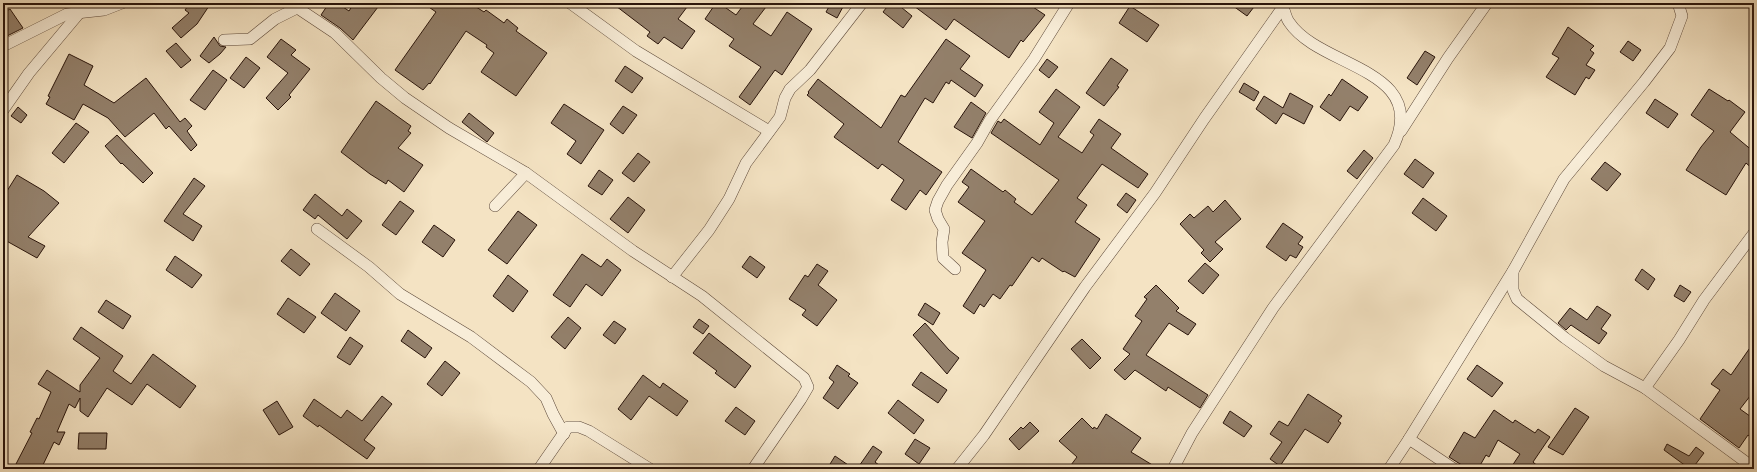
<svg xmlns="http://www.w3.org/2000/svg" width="1757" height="472" viewBox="0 0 1757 472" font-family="Cardo,serif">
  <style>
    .building { fill: #93806b; stroke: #29140b }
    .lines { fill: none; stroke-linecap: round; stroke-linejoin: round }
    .minor-casing { stroke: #5c4839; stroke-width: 12 }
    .minor { stroke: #f8edd8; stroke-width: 11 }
  </style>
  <rect width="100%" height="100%" fill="#f4e3c3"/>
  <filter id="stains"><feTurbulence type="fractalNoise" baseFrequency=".005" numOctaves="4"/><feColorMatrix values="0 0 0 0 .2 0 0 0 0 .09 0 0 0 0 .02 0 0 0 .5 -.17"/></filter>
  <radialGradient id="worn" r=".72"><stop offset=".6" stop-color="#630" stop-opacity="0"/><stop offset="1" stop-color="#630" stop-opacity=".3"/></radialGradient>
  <g class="building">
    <polygon points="190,3 211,3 197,24 181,38 172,28 189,13 185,10"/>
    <polygon points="329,3 337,3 349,11 354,3 381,3 353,40 340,28 321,15"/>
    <polygon points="423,3 470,3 484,12 486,10 504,23 507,19 518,28 516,31 547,53 516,96 481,72 494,53 486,47 487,45 466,31 430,84 429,83 423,90 395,70 436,12"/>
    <polygon points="612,3 690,3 678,19 695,31 682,49 664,37 658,44 647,36 650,32"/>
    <polygon points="716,3 719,3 736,15 745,3 769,3 753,24 771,36 787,12 812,29 782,75 775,70 750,105 739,97 761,67 729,46 734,39 705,19"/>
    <polygon points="831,3 845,3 837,18 826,12"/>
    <polygon points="890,3 896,3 912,16 903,28 883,12"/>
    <polygon points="910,3 1027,3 1045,15 1023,42 1021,40 1009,58 954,19 946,30"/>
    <polygon points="1229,3 1257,3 1247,16"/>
    <polygon points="1130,6 1159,25 1147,42 1119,23"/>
    <polygon points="10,9 23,28 3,38 3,13"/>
    <polygon points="1568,27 1594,46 1590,50 1594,53 1586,65 1595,70 1589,79 1586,77 1575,95 1546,77 1559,58 1552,54"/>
    <polygon points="214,37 220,46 226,47 220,54 209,63 200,56"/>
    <polygon points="281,39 296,50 291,55 310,69 289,95 291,97 278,110 266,98 288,73 267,57"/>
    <polygon points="946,39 970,56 960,69 983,85 975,97 951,80 949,84 946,82 933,103 925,98 898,142 942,172 926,195 920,190 906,210 891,200 904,180 882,164 878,169 834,137 844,124 807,95 809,93 808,92 818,79 881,128 901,95 905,97"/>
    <polygon points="1628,41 1641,50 1633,61 1620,52"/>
    <polygon points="176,43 191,60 181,68 166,51"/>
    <polygon points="1425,51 1435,57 1417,85 1407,78"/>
    <polygon points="69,54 93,66 84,85 114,103 146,78 180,122 185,118 192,126 187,131 197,145 191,151 169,126 166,129 154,113 125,137 108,118 83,104 74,120 46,104 50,97 48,96"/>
    <polygon points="246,57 260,68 244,88 230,78"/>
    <polygon points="1111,58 1128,70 1117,86 1119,87 1104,106 1086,93"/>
    <polygon points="1047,59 1058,67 1049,78 1039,70"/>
    <polygon points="625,66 643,78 632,93 615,81"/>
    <polygon points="213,70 227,80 205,110 190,100"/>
    <polygon points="1342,79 1368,97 1358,111 1350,106 1340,121 1320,107 1329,94 1331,96"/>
    <polygon points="1244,83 1259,92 1254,101 1239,92"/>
    <polygon points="1056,89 1080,107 1058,137 1082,153 1094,135 1090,132 1099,119 1121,134 1111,148 1148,174 1138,188 1102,164 1077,198 1087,205 1075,222 1100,239 1075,277 1064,271 1063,272 1042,258 1039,262 1032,257 1012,286 1010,285 1000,299 993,294 984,307 980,304 974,314 963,306 986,270 962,253 985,221 958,202 969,187 962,182 971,169 1003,192 1005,190 1016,199 1014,202 1032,215 1059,180 991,133 998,121 1001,123 1004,119 1040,145 1054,123 1039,112"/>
    <polygon points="1709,89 1728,101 1729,100 1745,112 1730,132 1754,152 1754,170 1746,163 1726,195 1686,170 1701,147 1714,131 1691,115"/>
    <polygon points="1290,93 1313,106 1304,124 1283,113 1276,124 1256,109 1264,96 1283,108"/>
    <polygon points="1655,99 1678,114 1668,128 1646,113"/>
    <polygon points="376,101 411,126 408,131 411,133 398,148 423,165 404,192 388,180 386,184 370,174 341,152"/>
    <polygon points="971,102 986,113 972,138 954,127"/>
    <polygon points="564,104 604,130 581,164 567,154 576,141 551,123"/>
    <polygon points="623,106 637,115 623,134 610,124"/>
    <polygon points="18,107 27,115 21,123 11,116"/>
    <polygon points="469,113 494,133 487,142 462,122"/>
    <polygon points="76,123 89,132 64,163 52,153"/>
    <polygon points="117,135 153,173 143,183 122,163 121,164 105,146"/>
    <polygon points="1364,150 1373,158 1357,179 1347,171"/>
    <polygon points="638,153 650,162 634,182 622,173"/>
    <polygon points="1415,159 1434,173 1423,188 1404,174"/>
    <polygon points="1605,162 1621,174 1607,191 1591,179"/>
    <polygon points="599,170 613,180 602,195 588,186"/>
    <polygon points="17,175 44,191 59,203 28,237 45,246 37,258 3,239 3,189 7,191"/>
    <polygon points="194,178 205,186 183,214 202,226 193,241 164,221"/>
    <polygon points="1126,193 1136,200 1127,213 1117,205"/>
    <polygon points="315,194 342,216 347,209 362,221 347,239 318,215 315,219 303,210"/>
    <polygon points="628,197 645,210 628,233 610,219"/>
    <polygon points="1423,198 1447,216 1436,231 1412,213"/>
    <polygon points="1225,200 1241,219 1215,242 1223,249 1210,262 1201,253 1204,250 1180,224 1190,214 1194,218 1208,206 1213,212"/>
    <polygon points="400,201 414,211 396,235 382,225"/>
    <polygon points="518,211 537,225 507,264 488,250"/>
    <polygon points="1283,223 1303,237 1298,244 1303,247 1296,258 1290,255 1286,261 1266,247"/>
    <polygon points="434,225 455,240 443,257 422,242"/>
    <polygon points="291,249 310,264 300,276 281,261"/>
    <polygon points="582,254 601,267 607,259 621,270 602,296 586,284 570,307 553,295"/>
    <polygon points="175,256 202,275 192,288 166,270"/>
    <polygon points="750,256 765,267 757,278 742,267"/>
    <polygon points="1205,263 1219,275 1203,294 1188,281"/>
    <polygon points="817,264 828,271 818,285 837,300 817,326 802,315 806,310 789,299 805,275 808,277"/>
    <polygon points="1642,269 1655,279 1648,290 1635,280"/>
    <polygon points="508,275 528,291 513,312 493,296"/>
    <polygon points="1156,285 1179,308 1176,311 1196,324 1188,335 1169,323 1146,355 1208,395 1200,408 1168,387 1166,391 1135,370 1125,380 1114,370 1130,354 1123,349 1142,321 1135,316 1147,299 1144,297"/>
    <polygon points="1680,285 1691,292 1684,302 1674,296"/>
    <polygon points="335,293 360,311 346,331 321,313"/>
    <polygon points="288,298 316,317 304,333 277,314"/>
    <polygon points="106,300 131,316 123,329 98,312"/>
    <polygon points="925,303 940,313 933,325 918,315"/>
    <polygon points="1597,306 1611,315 1601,329 1607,333 1599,344 1571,325 1566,330 1558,323 1570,308 1587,320"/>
    <polygon points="568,317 581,328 565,349 551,337"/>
    <polygon points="699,319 709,326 703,334 693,327"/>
    <polygon points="614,321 626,329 615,344 603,335"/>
    <polygon points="925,323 949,350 959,358 947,374 913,335"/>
    <polygon points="81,327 123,356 113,371 131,384 153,354 196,386 180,408 147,384 132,405 107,388 88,417 80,411 80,398 75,408 69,404 57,432 65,432 59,445 54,442 41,469 25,469 16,464 32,433 30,432 37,418 39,419 51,392 38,384 47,370 80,392 80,385 100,358 73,339"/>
    <polygon points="408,330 432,348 425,358 401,341"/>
    <polygon points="709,333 751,366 735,388 715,373 717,371 693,353"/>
    <polygon points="350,337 363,346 350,365 337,357"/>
    <polygon points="1082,339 1101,358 1090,369 1071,349"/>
    <polygon points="1754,342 1754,391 1740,409 1754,419 1754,440 1748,435 1739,448 1700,419 1720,390 1711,384 1723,369 1731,375"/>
    <polygon points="445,361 460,373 442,396 427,384"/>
    <polygon points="837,365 850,374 848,376 858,383 838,409 823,398 834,382 829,378"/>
    <polygon points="1477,365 1503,383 1492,397 1467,379"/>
    <polygon points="921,372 947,390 938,403 912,385"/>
    <polygon points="643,375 660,388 663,383 688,401 677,416 649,396 631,420 618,409"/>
    <polygon points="1308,394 1342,416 1338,421 1341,423 1328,443 1305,429 1280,466 1270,459 1282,442 1270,434 1279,421 1288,426"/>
    <polygon points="382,396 392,404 364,440 375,448 367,459 319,425 318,427 303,416 314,399 341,418 347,410 362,421"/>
    <polygon points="898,400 924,420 914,434 888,413"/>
    <polygon points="277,401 293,427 279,435 263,410"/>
    <polygon points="736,407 755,421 745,435 725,421"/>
    <polygon points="1575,408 1589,417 1563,455 1548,447"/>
    <polygon points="1494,410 1513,423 1515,420 1535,433 1538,429 1550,437 1533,462 1541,469 1510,469 1520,454 1498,440 1489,457 1486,455 1478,469 1468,469 1449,457 1464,432 1475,438"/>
    <polygon points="1230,411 1252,426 1244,437 1223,423"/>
    <polygon points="1106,414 1141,438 1131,452 1159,469 1068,469 1077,457 1059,441 1082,418 1093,429 1094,427 1097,429"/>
    <polygon points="1030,422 1039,431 1019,450 1009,439 1021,427 1023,429"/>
    <polygon points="79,433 107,433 106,449 78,449"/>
    <polygon points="915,439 930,448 919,464 905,454"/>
    <polygon points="1667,444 1689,456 1696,447 1704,453 1692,469 1690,469 1664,450"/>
    <polygon points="873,446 882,452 875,462 884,469 857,469"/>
    <polygon points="835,456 854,469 827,469"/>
  </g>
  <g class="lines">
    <defs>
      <g id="minor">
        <polyline points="290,3 335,33 381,78 405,98 449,128 526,173 633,251 702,296 804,378 808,387 801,399 753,469"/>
        <polyline points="570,3 636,51 769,131"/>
        <polyline points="224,40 250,39 275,19 297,8"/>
        <polyline points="3,46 67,14 104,10 122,3"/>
        <polyline points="3,110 29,73 81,11"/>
        <polyline points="1401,131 1448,58 1487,3"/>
        <polyline points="495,206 526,173"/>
        <polyline points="317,229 369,267 400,294 471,337 531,382 546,398 553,414 564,434"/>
        <polyline points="955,269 943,258 942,242 944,229 938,219 935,210 938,201 947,185 977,143 990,120 1034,59 1069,3"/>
        <polyline points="1513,271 1513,290 1517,299 1528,308 1565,338 1604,366 1645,388 1754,468"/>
        <polyline points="672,277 709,230 729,199 746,163 780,117 785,98 790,89 810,70 862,3"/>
        <polyline points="1645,388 1679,340 1704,300 1754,233"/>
        <polyline points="1409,439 1513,271 1564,179 1644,82 1670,48 1682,16 1678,3"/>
        <polyline points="539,469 568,427 579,427 589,431 650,469"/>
        <polyline points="957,469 984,435 1085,287 1155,193 1204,119 1283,7"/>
        <path d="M1173,469l19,-36 81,-125 121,-163c35,-77 -75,-77 -105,-123 -3,-4 -4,-10 -6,-15l2,-4"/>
        <polyline points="1389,469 1409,439 1454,469"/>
      </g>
    </defs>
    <use href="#minor" class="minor-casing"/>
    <use href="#minor" class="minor"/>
  </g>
  <rect width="1757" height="472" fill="none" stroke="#f4e3c3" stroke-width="16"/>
  <rect x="4" y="4" width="1749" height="464" fill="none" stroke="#29140b" stroke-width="2"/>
  <rect x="8" y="8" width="1741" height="456" fill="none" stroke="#29140b"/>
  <rect width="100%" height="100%" filter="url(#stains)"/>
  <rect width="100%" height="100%" fill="url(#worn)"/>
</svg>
